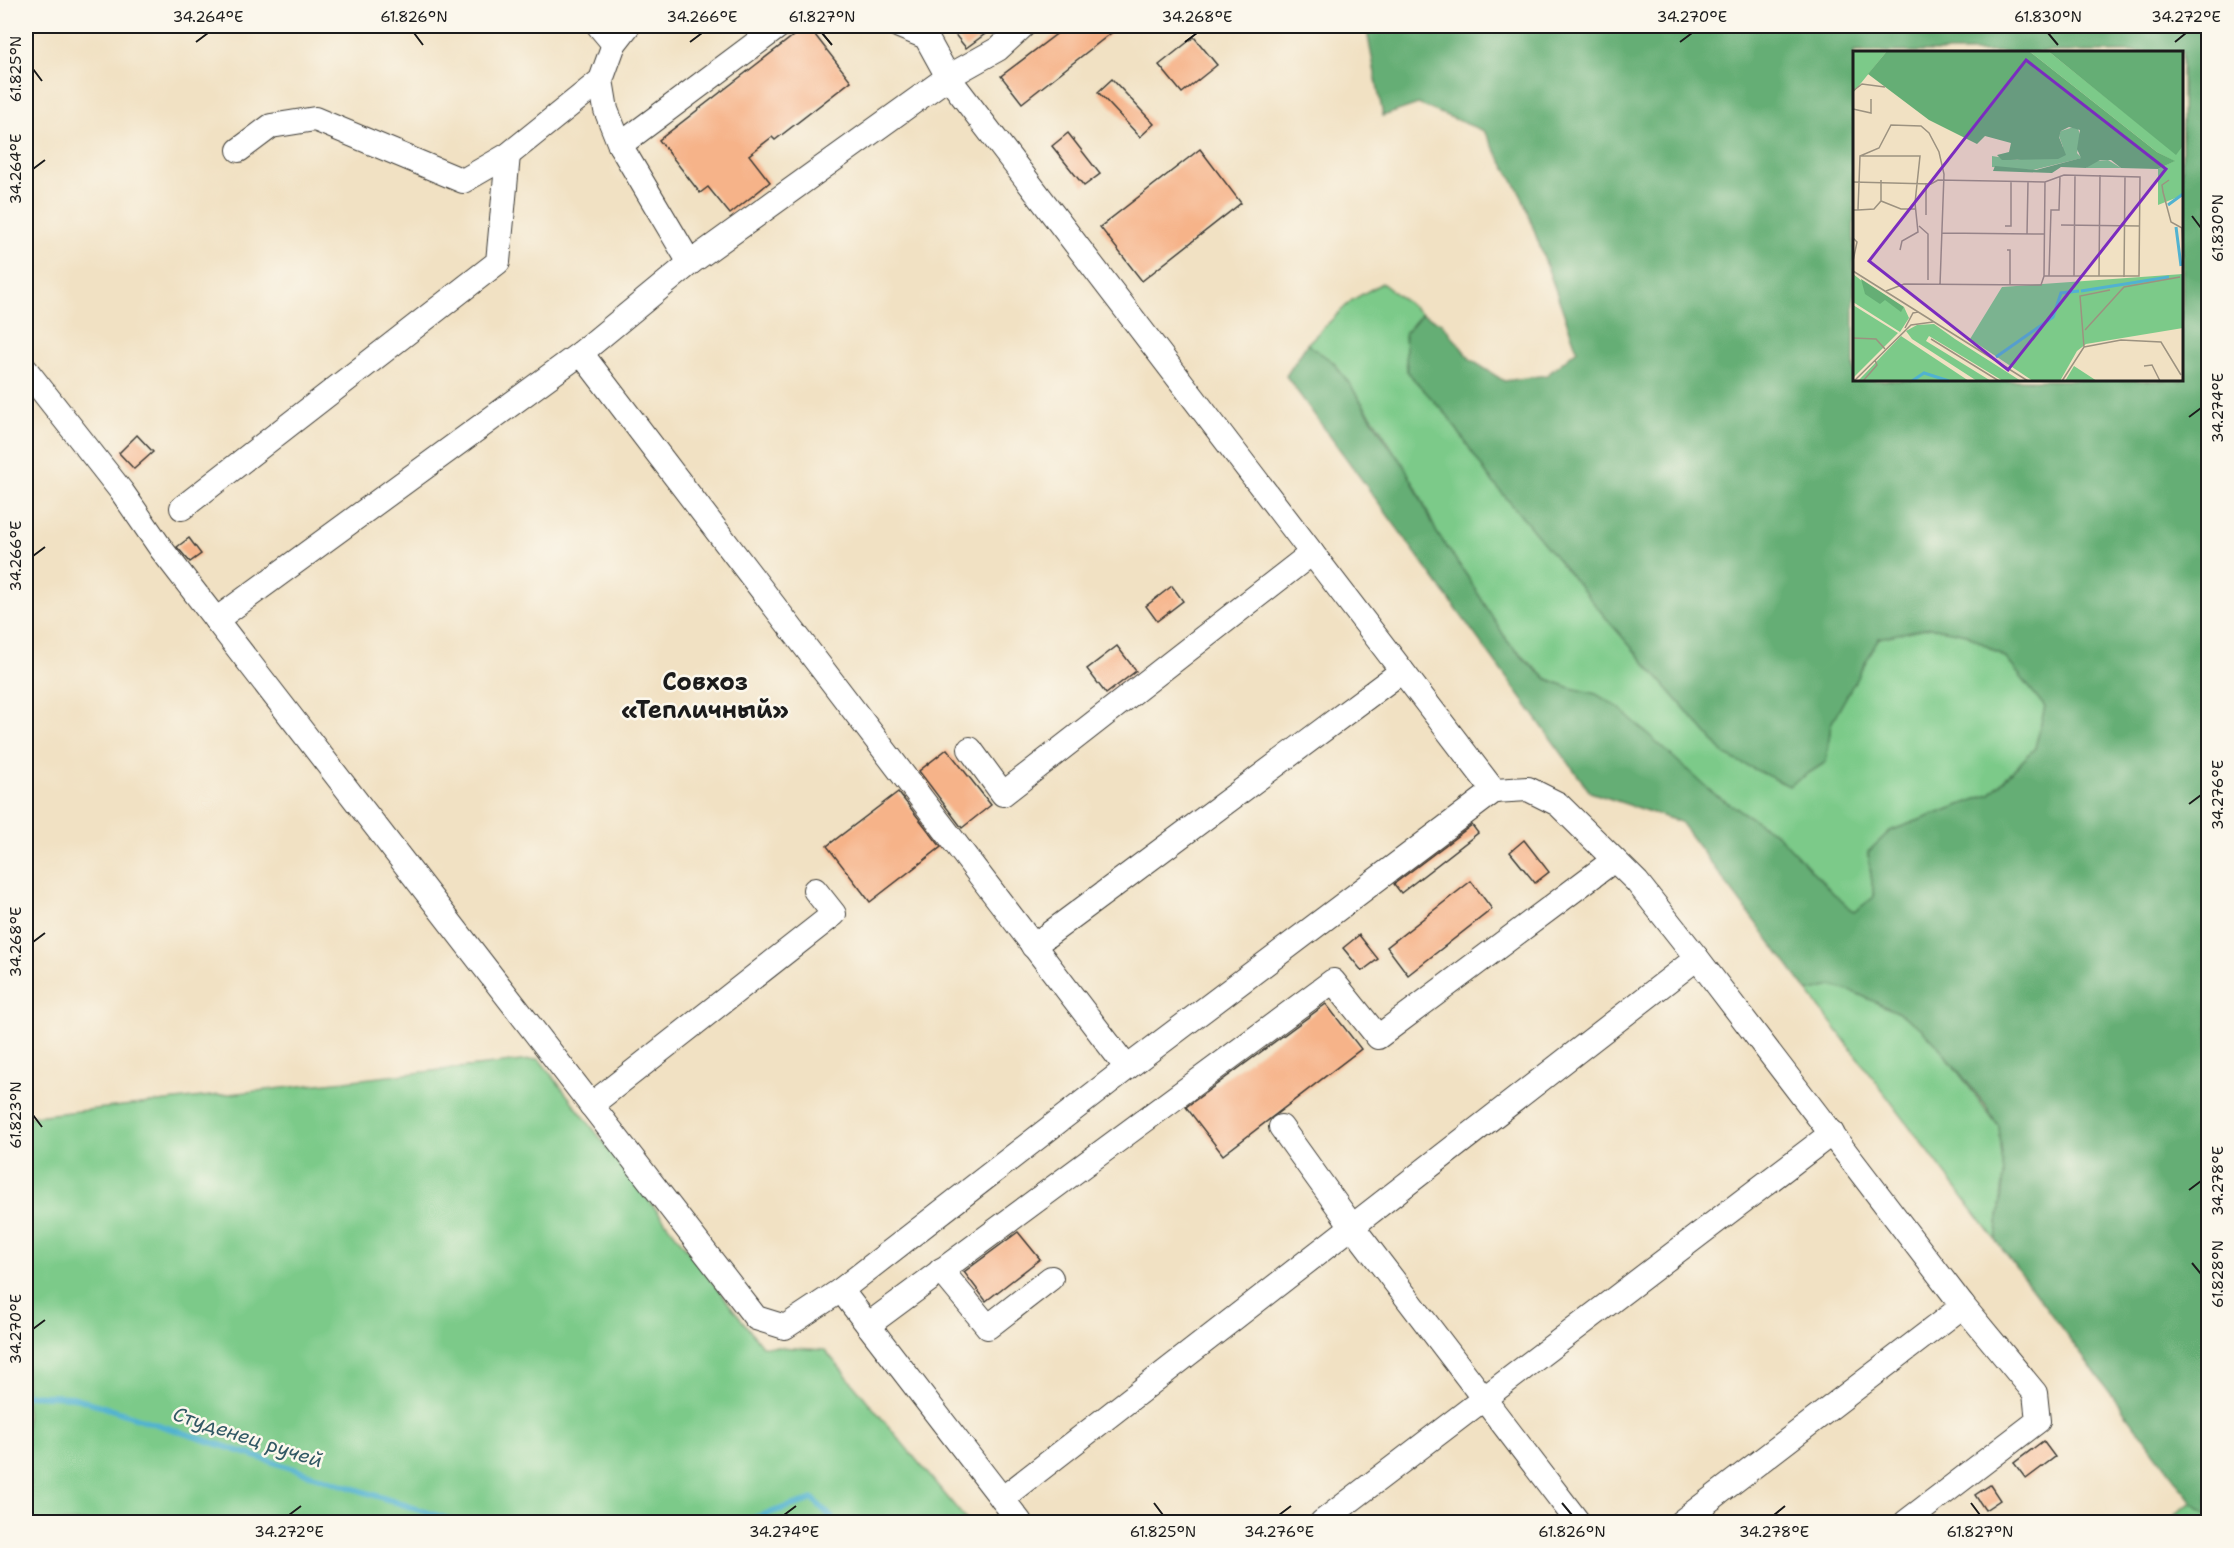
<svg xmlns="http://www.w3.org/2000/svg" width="2234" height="1548" viewBox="0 0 2234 1548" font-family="'Shantell Sans',sans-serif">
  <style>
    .green { fill: #7cca89; stroke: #4c7352; stroke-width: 1.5 }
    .forest { fill: #65ae75; stroke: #406548; stroke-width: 1.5; fill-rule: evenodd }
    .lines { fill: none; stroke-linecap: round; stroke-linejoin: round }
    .stream { stroke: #51b2d0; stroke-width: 6 }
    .building { fill: #f6b389 }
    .minor-casing { stroke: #3c3a35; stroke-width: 26 }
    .minor { stroke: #fff; stroke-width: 24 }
    .ticks { fill: none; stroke: #1c1c1c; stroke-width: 2 }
    .labels { text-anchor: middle; stroke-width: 5; stroke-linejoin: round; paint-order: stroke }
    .water-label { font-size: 20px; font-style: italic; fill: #315864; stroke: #fbf7ec }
    .district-label { font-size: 24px; font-weight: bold; fill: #1c1c1c; stroke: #fbf7ec }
    .inset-river { fill: none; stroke: #51b2d0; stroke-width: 3 }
    .inset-road { fill: none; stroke: #9c9280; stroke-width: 1.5 }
    .view { fill: #7b2cbf; fill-opacity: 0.15; stroke: #7b2cbf; stroke-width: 3 }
    .inset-edge { fill: none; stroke: #1c1c1c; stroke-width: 3 }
    .neatline { fill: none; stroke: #1c1c1c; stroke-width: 2 }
    .ticks-label { font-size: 15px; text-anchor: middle; fill: #1c1c1c }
  </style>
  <rect width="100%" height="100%" fill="#fbf7ec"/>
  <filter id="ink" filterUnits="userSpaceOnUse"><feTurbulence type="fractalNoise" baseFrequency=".0167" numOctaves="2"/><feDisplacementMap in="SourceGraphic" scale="12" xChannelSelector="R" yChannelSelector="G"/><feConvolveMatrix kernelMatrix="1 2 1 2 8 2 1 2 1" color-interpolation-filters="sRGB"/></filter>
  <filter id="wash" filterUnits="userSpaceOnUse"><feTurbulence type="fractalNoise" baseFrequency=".008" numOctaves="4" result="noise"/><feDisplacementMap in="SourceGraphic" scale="24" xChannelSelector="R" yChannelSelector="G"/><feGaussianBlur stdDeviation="1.35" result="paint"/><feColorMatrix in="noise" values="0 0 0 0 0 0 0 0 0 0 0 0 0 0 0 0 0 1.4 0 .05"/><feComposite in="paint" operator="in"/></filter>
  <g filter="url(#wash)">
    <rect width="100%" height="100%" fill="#f1e1c3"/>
    <g class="green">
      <polygon points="1382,283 1422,314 1405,333 1407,372 1448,416 1488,476 1612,625 1725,755 1789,786 1826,762 1831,724 1879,637 1930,627 1967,634 2005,657 2045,707 2035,748 1990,794 1890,831 1868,852 1874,897 1854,912 1835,895 1778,835 1714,794 1596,694 1571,688 1547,679 1508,642 1467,576 1437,533 1416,487 1377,424 1333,362 1307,344 1352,300"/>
      <polygon points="1832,986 1856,993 1901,1014 1921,1028 1940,1048 1999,1127 2004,1175 1996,1241 1808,992"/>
      <polygon points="539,1059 762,1346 825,1350 968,1522 31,1522 26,1462 26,1117"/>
      <polygon points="2192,1502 2208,1514 2208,1522 2165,1522"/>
    </g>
    <path class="forest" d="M1366,26h842v1488l-16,-12 -196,-261 8,-66 -5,-48 -13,-21 -46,-58 -19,-20 -20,-14 -45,-21 -24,-7 -24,6 -128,-170 -90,-30 -304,-416 21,-32 26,18 16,21 40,63 15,19 33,68 30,43 41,66 19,20 20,17 24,9 25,6 22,13 96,87 64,41 57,60 19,17 20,-15 -6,-45 22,-21 100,-37 45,-46 10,-41 -40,-50 -38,-23 -37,-7 -51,11 -48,86 -5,38 -37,24 -64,-31 -113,-130 -124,-149 -40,-60 -41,-44 -2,-39 17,-19 20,9 29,37 33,21 43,-6 30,-25 -56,-156 -37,-63 -66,-27 -35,12zM1854,52h328v328h-328z"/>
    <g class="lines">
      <g class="stream">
        <polyline points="26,1395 73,1397 457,1522"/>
        <polyline points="741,1522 813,1499 836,1522"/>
      </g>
    </g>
    <g id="blocks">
      <g class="building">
        <polygon points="806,26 808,26 851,81 775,140 772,137 749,155 770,182 730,214 708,187 700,193 659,140"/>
        <polygon points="948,26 996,26 966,48"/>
        <polygon points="1067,26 1120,26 1022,103 1001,76"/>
        <polygon points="1194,37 1217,65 1182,93 1159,65"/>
        <polygon points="1112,79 1154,124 1140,137 1098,92"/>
        <polygon points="1068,133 1100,174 1084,186 1052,146"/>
        <polygon points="1200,149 1241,203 1142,281 1100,227"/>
        <polygon points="137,435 153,452 134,469 119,453"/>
        <polygon points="189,538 201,554 190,562 177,547"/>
        <polygon points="1172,586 1183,601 1157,621 1146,606"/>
        <polygon points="1117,646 1136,671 1106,694 1087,669"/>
        <polygon points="947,749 991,805 962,828 919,771"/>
        <polygon points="898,792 941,847 870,902 827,846"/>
        <polygon points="1472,825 1478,833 1401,893 1394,884"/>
        <polygon points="1524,840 1549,872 1535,883 1510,852"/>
        <polygon points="1471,881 1492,909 1408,975 1387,947"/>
        <polygon points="1359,935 1378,959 1362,971 1343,948"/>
        <polygon points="1326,1004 1361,1049 1223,1155 1186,1107"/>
        <polygon points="1018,1232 1040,1259 986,1301 964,1272"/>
        <polygon points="2043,1441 2055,1457 2026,1479 2014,1463"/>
        <polygon points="1990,1485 2000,1500 1985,1510 1975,1495"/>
      </g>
    </g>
  </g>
  <g filter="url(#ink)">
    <use href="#blocks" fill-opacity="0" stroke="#3c3a35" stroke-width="1.5"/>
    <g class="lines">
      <defs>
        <g id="minor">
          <polyline points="599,26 614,44"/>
          <polyline points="899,26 926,37 948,77 1494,791 1528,789 1558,804 1637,882 1697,958 1963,1306 2035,1393 2038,1421 1906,1522"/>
          <polyline points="601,80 606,110 620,145 690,263"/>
          <polyline points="620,145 779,26"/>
          <polyline points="239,150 271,126 315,119 463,181 508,155 601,80 614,44 628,26"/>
          <polyline points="581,353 1127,1068"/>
          <polyline points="26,370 122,492 162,550 756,1318 785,1327 841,1290 1127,1068 1494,791"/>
          <polyline points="182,508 498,262 508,155"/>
          <polyline points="216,620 581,353 690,263 948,77 998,49 1023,26"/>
          <polyline points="970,749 1003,794 1312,553"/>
          <polyline points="1033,946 1402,671"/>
          <polyline points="591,1105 834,914 815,890"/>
          <polyline points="1281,1127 1352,1226 1578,1522"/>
          <polyline points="941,1270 988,1327 1051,1278"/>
          <polyline points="841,1290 1020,1522"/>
          <polyline points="868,1325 1333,981 1378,1037 1614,860"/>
          <polyline points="1002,1499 1697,958"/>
          <polyline points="1322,1522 1832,1133"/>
          <polyline points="1681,1522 1963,1306"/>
        </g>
      </defs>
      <use href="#minor" class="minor-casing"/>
      <use href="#minor" class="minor"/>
    </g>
  </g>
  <path class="ticks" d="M414,33l9,12M822,33l10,12M2048,33l10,12M196,42l12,-9M690,42l12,-9M1185,42l12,-9M1680,42l12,-9M2175,42l11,-9M33,69l9,12M33,169l12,-9M2192,216l9,12M2189,417l12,-9M33,556l12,-9M2189,804l12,-9M33,942l12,-9M33,1115l9,12M2189,1190l12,-9M2192,1263l9,11M33,1329l12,-9M1154,1503l9,12M1562,1503l10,12M1971,1503l9,12M289,1515l12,-9M784,1515l12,-9M1279,1515l12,-9M1774,1515l11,-9"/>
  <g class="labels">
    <g class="water-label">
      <text transform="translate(248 1437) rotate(18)" y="7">Студенец ручей</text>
    </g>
    <g class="district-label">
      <text x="705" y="690">Совхоз<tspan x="705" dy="28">«Тепличный»</tspan></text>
    </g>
  </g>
  <g transform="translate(1853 51)">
    <rect width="330" height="330" fill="#f1e1c3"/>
    <path d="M0,0h34l-34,42zM176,0h19l128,103 7,-8v49l-25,10v-36l16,-8 -17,-9zM224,75l4,11 -4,16 5,5 -49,12 -41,-3v-11l25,4 46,-13 -4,-11 2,-5zM255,109l13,8h-35l8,-7zM0,223l48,37 3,-4 5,11 -9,14 -47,-30zM330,223v54l-97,16 -9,7 -17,30h-27l-63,-42 32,-52zM0,254l45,28 -45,45zM81,273l21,15 66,42h-18l-74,-45 -3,5 65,40h-14l-65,-42 -6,-8 11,-6zM48,285l68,45h-111zM221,315l23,15h-32z" fill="#7cca89"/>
    <path d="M34,0h142l128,101 18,9 -17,8 -37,-1 -10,-8h-11l-14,8 -25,-1 -9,6 -59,-2 2,-5 41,4 45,-12 -4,-9 3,-19 -11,-3 -8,4 -2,6 7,18 -8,4 -56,1 -5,-5 12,-3 2,-9 -26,-7 -8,8 -48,-24 -61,-46zM195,0h135v95l-7,9zM8,228l43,28 -3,5 -16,-12 -5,4 -15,-10z" fill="#65ae75"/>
    <path class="inset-river" d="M315,154l15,-11M323,176l5,39M228,240l88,-14M143,306l57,-40 8,-24 18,-2M59,330l12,-8 25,8"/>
    <path class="inset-road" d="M0,40l9,-7 23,3M0,58l18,4v-14M7,105l19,-8 12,-23 30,1 8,7 10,19 5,22 -4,111M316,129l-7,5 1,7 8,30 11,6 1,19M0,131l78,2 7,-4 107,2 19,-7 76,2 -1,99h-95M28,150v-21M0,159h5l2,-54h60l-5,47 3,29 -16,9 -2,9M5,159l16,-1 7,-8 20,8h15M73,164v-32M208,174l79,1M66,175l9,8v46M152,175h6v-44M89,182l102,1M174,183l1,-52M0,187l4,4 -4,19M154,199h3v35M0,220l175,110M196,225l2,-66h8l1,-34M221,225l1,-101M246,225l1,-101M271,226l1,-101M33,240l18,-7 137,1 3,-9 1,-94M52,277l8,-15 5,-1M232,279l39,-43 56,-10M0,287l23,1 9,10M78,288l68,42M231,296l37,-7 40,2 20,33M291,315l8,-1 8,16M1,330l57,-56 22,-3M10,330l14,-16 -2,-5M209,330l22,-34 -4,-51 30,-6"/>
    <path class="view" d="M173,9l140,109 -158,201 -139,-109z"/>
    <rect width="330" height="330" class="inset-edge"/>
  </g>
  <rect width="2234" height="1548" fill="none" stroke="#fbf7ec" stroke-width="66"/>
  <rect x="33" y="33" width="2168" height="1482" class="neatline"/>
  <g class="ticks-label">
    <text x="208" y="22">34.264°E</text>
    <text x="414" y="22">61.826°N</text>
    <text x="702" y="22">34.266°E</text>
    <text x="822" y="22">61.827°N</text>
    <text x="1197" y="22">34.268°E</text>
    <text x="1692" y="22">34.270°E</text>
    <text x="2048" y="22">61.830°N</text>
    <text x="2186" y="22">34.272°E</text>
    <text transform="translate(16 69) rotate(-90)" y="5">61.825°N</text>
    <text transform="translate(16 169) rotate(-90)" y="5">34.264°E</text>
    <text transform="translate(2218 228) rotate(-90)" y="5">61.830°N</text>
    <text transform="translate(2218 408) rotate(-90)" y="5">34.274°E</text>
    <text transform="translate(16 556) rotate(-90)" y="5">34.266°E</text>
    <text transform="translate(2218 795) rotate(-90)" y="5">34.276°E</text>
    <text transform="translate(16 942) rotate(-90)" y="5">34.268°E</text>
    <text transform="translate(16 1115) rotate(-90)" y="5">61.823°N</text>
    <text transform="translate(2218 1181) rotate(-90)" y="5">34.278°E</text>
    <text transform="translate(2218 1274) rotate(-90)" y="5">61.828°N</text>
    <text transform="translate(16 1329) rotate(-90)" y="5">34.270°E</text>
    <text x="289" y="1537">34.272°E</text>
    <text x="784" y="1537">34.274°E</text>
    <text x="1163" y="1537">61.825°N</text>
    <text x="1279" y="1537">34.276°E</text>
    <text x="1572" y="1537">61.826°N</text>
    <text x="1774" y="1537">34.278°E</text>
    <text x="1980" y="1537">61.827°N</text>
  </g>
</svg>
